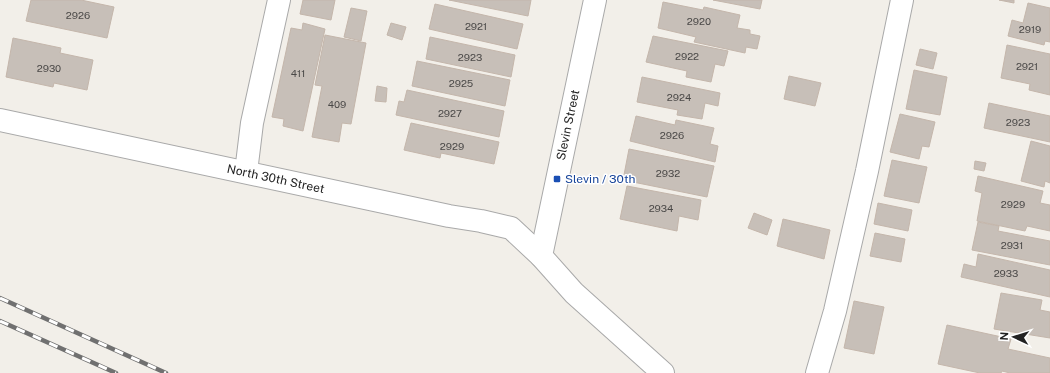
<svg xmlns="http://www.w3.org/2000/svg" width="1050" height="373" viewBox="0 0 1050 373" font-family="'Public Sans',sans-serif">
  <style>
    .building { fill: #c7bfb8; stroke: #c4b6ab }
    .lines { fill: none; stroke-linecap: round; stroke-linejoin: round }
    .minor-casing { stroke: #a9a9a9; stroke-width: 24 }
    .minor { stroke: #fff; stroke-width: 22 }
    .rail-casing { stroke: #707070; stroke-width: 4.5 }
    .rail { stroke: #fff; stroke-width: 3; stroke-dasharray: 9; stroke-linecap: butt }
    .transit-dot { fill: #1a4fb4; stroke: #fff; stroke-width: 1.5 }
    .labels { text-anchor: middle; stroke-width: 3; stroke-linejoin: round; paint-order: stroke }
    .number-label { font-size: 10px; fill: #4b4948 }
    .street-label { font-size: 12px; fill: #222; stroke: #fff }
    .transit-label { font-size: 12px; fill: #164399; stroke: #fff; text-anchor: start }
  </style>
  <rect width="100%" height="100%" fill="#f2efe9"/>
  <g class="building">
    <polygon points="31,0 81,0 114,7 107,38 26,21"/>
    <polygon points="303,0 335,0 331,20 300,14"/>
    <polygon points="449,0 531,0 528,16"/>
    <polygon points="713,0 762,0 760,9"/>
    <polygon points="999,0 1014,0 1014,3"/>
    <polygon points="663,2 703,10 704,7 740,15 737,28 750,30 750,34 760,36 757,49 746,47 745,53 694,42 696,37 658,28"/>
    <polygon points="1028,3 1050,8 1050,42 1045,41 1044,45 1008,36 1012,20 1023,23"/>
    <polygon points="435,4 523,24 517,49 429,29"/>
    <polygon points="351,8 367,11 361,41 344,37"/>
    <polygon points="303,23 325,29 303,131 283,126 284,119 272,117 291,28 302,30"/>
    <polygon points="391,23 406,27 402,40 387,35"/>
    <polygon points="325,35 366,43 351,124 342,123 339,142 312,137 322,86 315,85"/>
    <polygon points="653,36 728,51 724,66 715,64 711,82 686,77 687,71 646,62"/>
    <polygon points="430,37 515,55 511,77 426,59"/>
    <polygon points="13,38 61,48 60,53 93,60 87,90 54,83 53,87 6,77"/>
    <polygon points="1007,45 1050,54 1050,95 1029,90 1030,84 1001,78"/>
    <polygon points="920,49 937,53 933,69 916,65"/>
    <polygon points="417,61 510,80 505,106 412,86"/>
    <polygon points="914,70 947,77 940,115 906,109"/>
    <polygon points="789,76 821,83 815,106 784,99"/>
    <polygon points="642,77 720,93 718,106 705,103 702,119 677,115 678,110 637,102"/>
    <polygon points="377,86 387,88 386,102 375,101"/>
    <polygon points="407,90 504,111 499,137 396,115 399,101 404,102"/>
    <polygon points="989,103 1050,116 1050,142 984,128"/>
    <polygon points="900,114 935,122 929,147 922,146 919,159 890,152"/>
    <polygon points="636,116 675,125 676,120 714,128 710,144 718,146 715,162 630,141"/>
    <polygon points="411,123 499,142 494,164 441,153 440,158 404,150"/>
    <polygon points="1031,141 1050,146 1050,183 1045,181 1044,187 1021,181"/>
    <polygon points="629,149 714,166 707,197 623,180"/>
    <polygon points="892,160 927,167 919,203 884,196"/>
    <polygon points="975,161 986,163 984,171 974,169"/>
    <polygon points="978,176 1043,191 1040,203 1050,205 1050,231 1027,226 1025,231 977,221 982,193 975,191"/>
    <polygon points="627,186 701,200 698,220 679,216 677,231 620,219"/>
    <polygon points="878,203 912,210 908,231 874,224"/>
    <polygon points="754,213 772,220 767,235 748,228"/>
    <polygon points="783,219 830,230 824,259 777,246"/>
    <polygon points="978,222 999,226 998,231 1050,241 1050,265 972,250"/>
    <polygon points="875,233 905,239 901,262 870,256"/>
    <polygon points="978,254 1050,270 1050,297 961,277 964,264 976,267"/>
    <polygon points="1001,293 1042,300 1040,310 1050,312 1050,338 994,329"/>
    <polygon points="854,301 884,307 874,354 844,348"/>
    <polygon points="947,325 1011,339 1008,349 1050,358 1050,373 1010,373 1002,371 1001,373 980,373 938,364"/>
  </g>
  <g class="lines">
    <defs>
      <g id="minor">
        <polyline points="595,0 541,256 574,293 663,373"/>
        <path id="s1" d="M0,120l449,96 32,5 30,7 30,28"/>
        <polyline points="246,172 252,123 279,0"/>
        <polyline points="817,373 835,311 867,171 902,0"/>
      </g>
    </defs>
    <use href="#minor" class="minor-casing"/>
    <use href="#minor" class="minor"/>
    <defs>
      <g id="rail">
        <polyline points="0,298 166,373"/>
        <polyline points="0,321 116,373"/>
      </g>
    </defs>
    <use href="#rail" class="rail-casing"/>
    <use href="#rail" class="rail"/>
  </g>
  <rect class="transit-dot" x="553" y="175" width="8" height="8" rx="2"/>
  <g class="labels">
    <g class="number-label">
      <text x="78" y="19">2926</text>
      <text x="699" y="25">2920</text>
      <text x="476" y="30">2921</text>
      <text x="1030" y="33">2919</text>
      <text x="687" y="60">2922</text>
      <text x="470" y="61">2923</text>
      <text x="1027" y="70">2921</text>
      <text x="49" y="72">2930</text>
      <text x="298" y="77">411</text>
      <text x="461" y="87">2925</text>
      <text x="679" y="101">2924</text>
      <text x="337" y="108">409</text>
      <text x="450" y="117">2927</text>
      <text x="1018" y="126">2923</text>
      <text x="672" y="139">2926</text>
      <text x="452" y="150">2929</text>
      <text x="668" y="177">2932</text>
      <text x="1013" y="208">2929</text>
      <text x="661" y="212">2934</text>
      <text x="1012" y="249">2931</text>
      <text x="1006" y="277">2933</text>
    </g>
    <g class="street-label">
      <text transform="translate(568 125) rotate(-78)" y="4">Slevin Street</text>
      <text dy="4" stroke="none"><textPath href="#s1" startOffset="282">North 30th Street</textPath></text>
    </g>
    <g class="transit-label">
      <text x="565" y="183">Slevin / 30th</text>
    </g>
  </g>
  <g transform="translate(1014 337) rotate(274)" stroke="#ffffff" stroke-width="3" paint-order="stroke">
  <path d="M0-3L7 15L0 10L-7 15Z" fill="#222222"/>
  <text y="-6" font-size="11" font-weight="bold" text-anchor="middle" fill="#222222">N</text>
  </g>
</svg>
